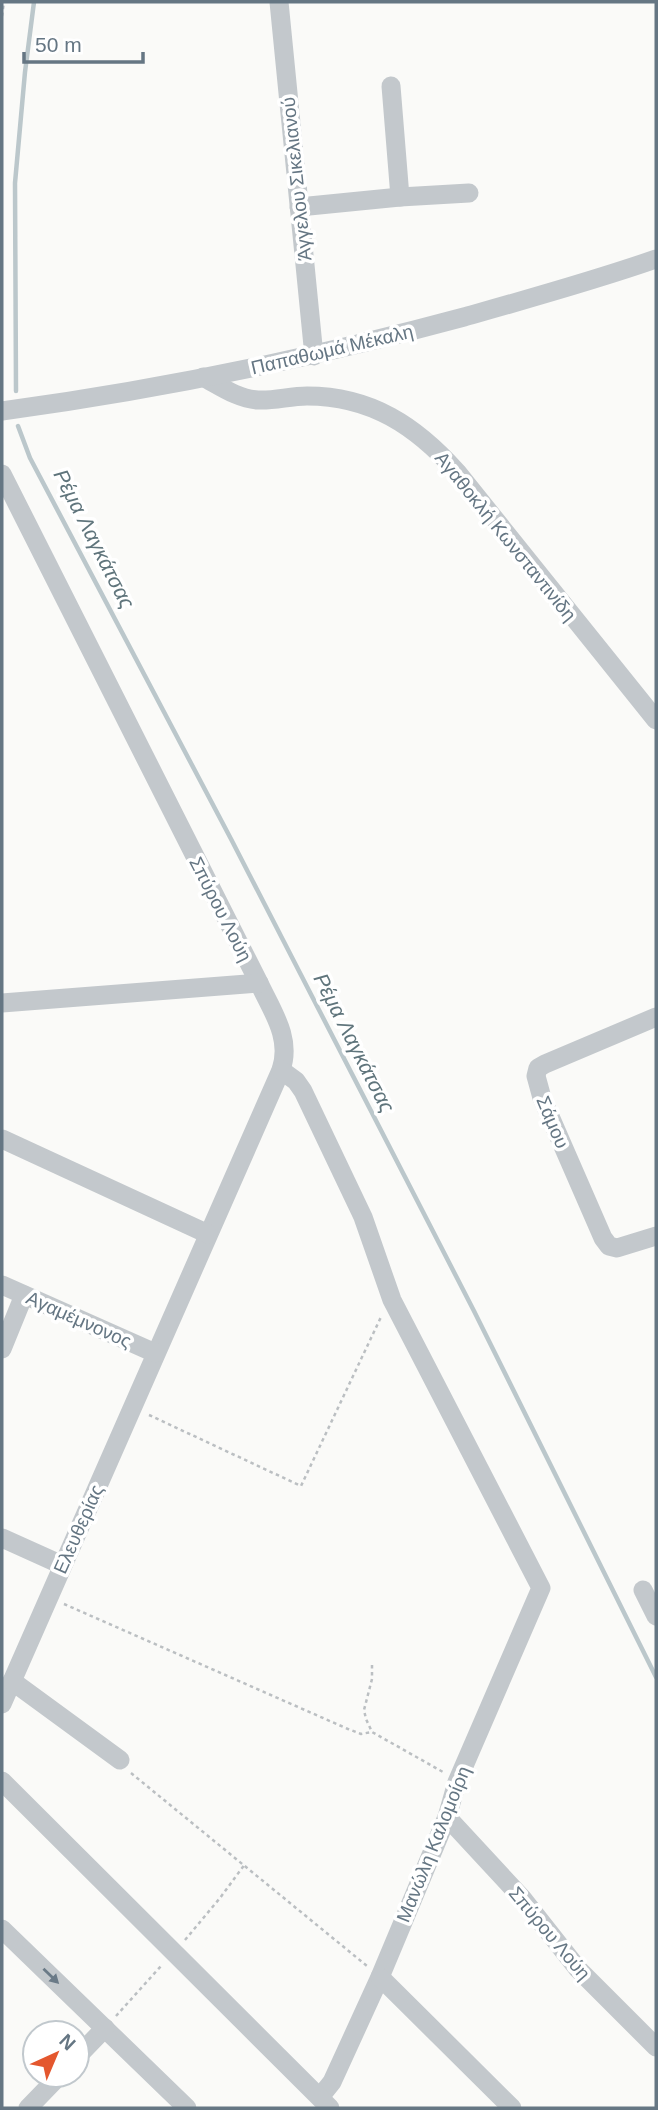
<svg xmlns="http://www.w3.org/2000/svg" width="658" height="2110" viewBox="0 0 658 2110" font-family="Arial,sans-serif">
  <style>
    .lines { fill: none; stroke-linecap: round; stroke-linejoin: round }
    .stream { stroke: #bbc7cb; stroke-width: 4.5 }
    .path { stroke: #bbbfc2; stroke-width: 2.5; stroke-dasharray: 3.5 3.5; stroke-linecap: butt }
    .minor { stroke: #c3c8cc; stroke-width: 19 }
    .oneway { fill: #6a7a87 }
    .labels { text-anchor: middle; stroke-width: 7; stroke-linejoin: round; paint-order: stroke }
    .street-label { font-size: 19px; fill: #657683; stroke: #fff }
    .water-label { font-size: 21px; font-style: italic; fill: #60757c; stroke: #fff }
  </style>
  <rect width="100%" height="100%" fill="#fafaf8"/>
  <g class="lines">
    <g class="stream">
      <polyline points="16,391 15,183 25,72 34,2"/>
      <polyline points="18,426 30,458 231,839 474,1311 656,1677"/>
    </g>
    <g class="path">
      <polyline points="2,16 4,2"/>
      <polyline points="149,1415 301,1486 381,1317"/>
      <polyline points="64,1604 348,1729 361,1734 372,1732"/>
      <polyline points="372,1665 372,1679 364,1710 366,1719 372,1732 443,1772"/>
      <polyline points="131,1773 367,1966"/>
      <polyline points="185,1940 220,1898 245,1864"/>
      <polyline points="116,2016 161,1966"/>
    </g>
    <g class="minor">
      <polyline points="279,2 314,356"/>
      <polyline points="391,86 400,197"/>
      <polyline points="299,207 400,197 469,193"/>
      <path d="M203,377c17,9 35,22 55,23 16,1 32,-4 49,-4 64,0 109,30 150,76l199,248"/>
      <path d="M2,411c155,-21 310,-53 462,-94 64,-18 129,-36 192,-58"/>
      <path d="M2,474l257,509c13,28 33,55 22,87l-279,634"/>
      <polyline points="2,1003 259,983"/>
      <polyline points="656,1017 545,1064 538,1068 536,1076 542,1098 603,1238 609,1246 617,1248 656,1236"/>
      <polyline points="281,1070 296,1081 303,1091 363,1217 392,1300 541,1588 457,1782 447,1817 380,1977 332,2082 320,2097"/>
      <polyline points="2,1139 208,1234"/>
      <polyline points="2,1285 155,1353"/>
      <polyline points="2,1349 24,1295"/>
      <polyline points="2,1538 62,1565"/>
      <polyline points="643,1590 656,1616"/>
      <polyline points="12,1681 120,1760"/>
      <polyline points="2,1781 330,2108"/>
      <polyline points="447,1817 522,1898 578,1969 656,2047"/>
      <polyline points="2,1929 187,2108"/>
      <polyline points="380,1977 512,2108"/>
      <polyline points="77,2057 105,2028"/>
      <polyline points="28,2108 60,2075"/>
    </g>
  </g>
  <defs><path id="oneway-solid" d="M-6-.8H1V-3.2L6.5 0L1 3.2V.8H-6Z" transform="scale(1.75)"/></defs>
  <use class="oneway" href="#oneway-solid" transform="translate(51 1976) rotate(44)"/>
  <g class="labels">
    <g class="street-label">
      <text transform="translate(296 179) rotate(-96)" y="7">Άγγελου Σικελιανού</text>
      <text transform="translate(332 349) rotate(-13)" y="7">Παπαθωμά Μέκαλη</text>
      <text transform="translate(506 536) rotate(51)" y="7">Αγαθοκλή Κωνσταντινίδη</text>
      <text transform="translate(221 909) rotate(63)" y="7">Σπύρου Λούη</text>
      <text transform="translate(553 1122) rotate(67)" y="7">Σάμου</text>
      <text transform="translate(79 1319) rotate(24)" y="7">Αγαμέμνονoς</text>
      <text transform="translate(78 1529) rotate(-66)" y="7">Ελευθερίας</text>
      <text transform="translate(433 1844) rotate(-68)" y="7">Μανώλη Καλομοίρη</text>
      <text transform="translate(550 1933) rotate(50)" y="7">Σπύρου Λούη</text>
    </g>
    <g class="water-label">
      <text transform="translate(94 539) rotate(63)" y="7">Ρέμα Λαγκάτσας</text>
      <text transform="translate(354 1043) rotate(63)" y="7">Ρέμα Λαγκάτσας</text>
    </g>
  </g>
  <rect width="658" height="2110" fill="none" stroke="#657683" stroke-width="7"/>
  <g transform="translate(56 2054) rotate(44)"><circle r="33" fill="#ffffff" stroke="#c1c8cd" stroke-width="2"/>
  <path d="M0-5L12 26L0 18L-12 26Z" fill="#e4572e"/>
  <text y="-10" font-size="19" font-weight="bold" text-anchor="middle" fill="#657683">N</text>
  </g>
  <path d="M24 52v10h119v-10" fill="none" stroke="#657683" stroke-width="3.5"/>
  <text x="35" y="52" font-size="21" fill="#657683" stroke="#ffffff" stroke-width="5" paint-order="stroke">50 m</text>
</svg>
